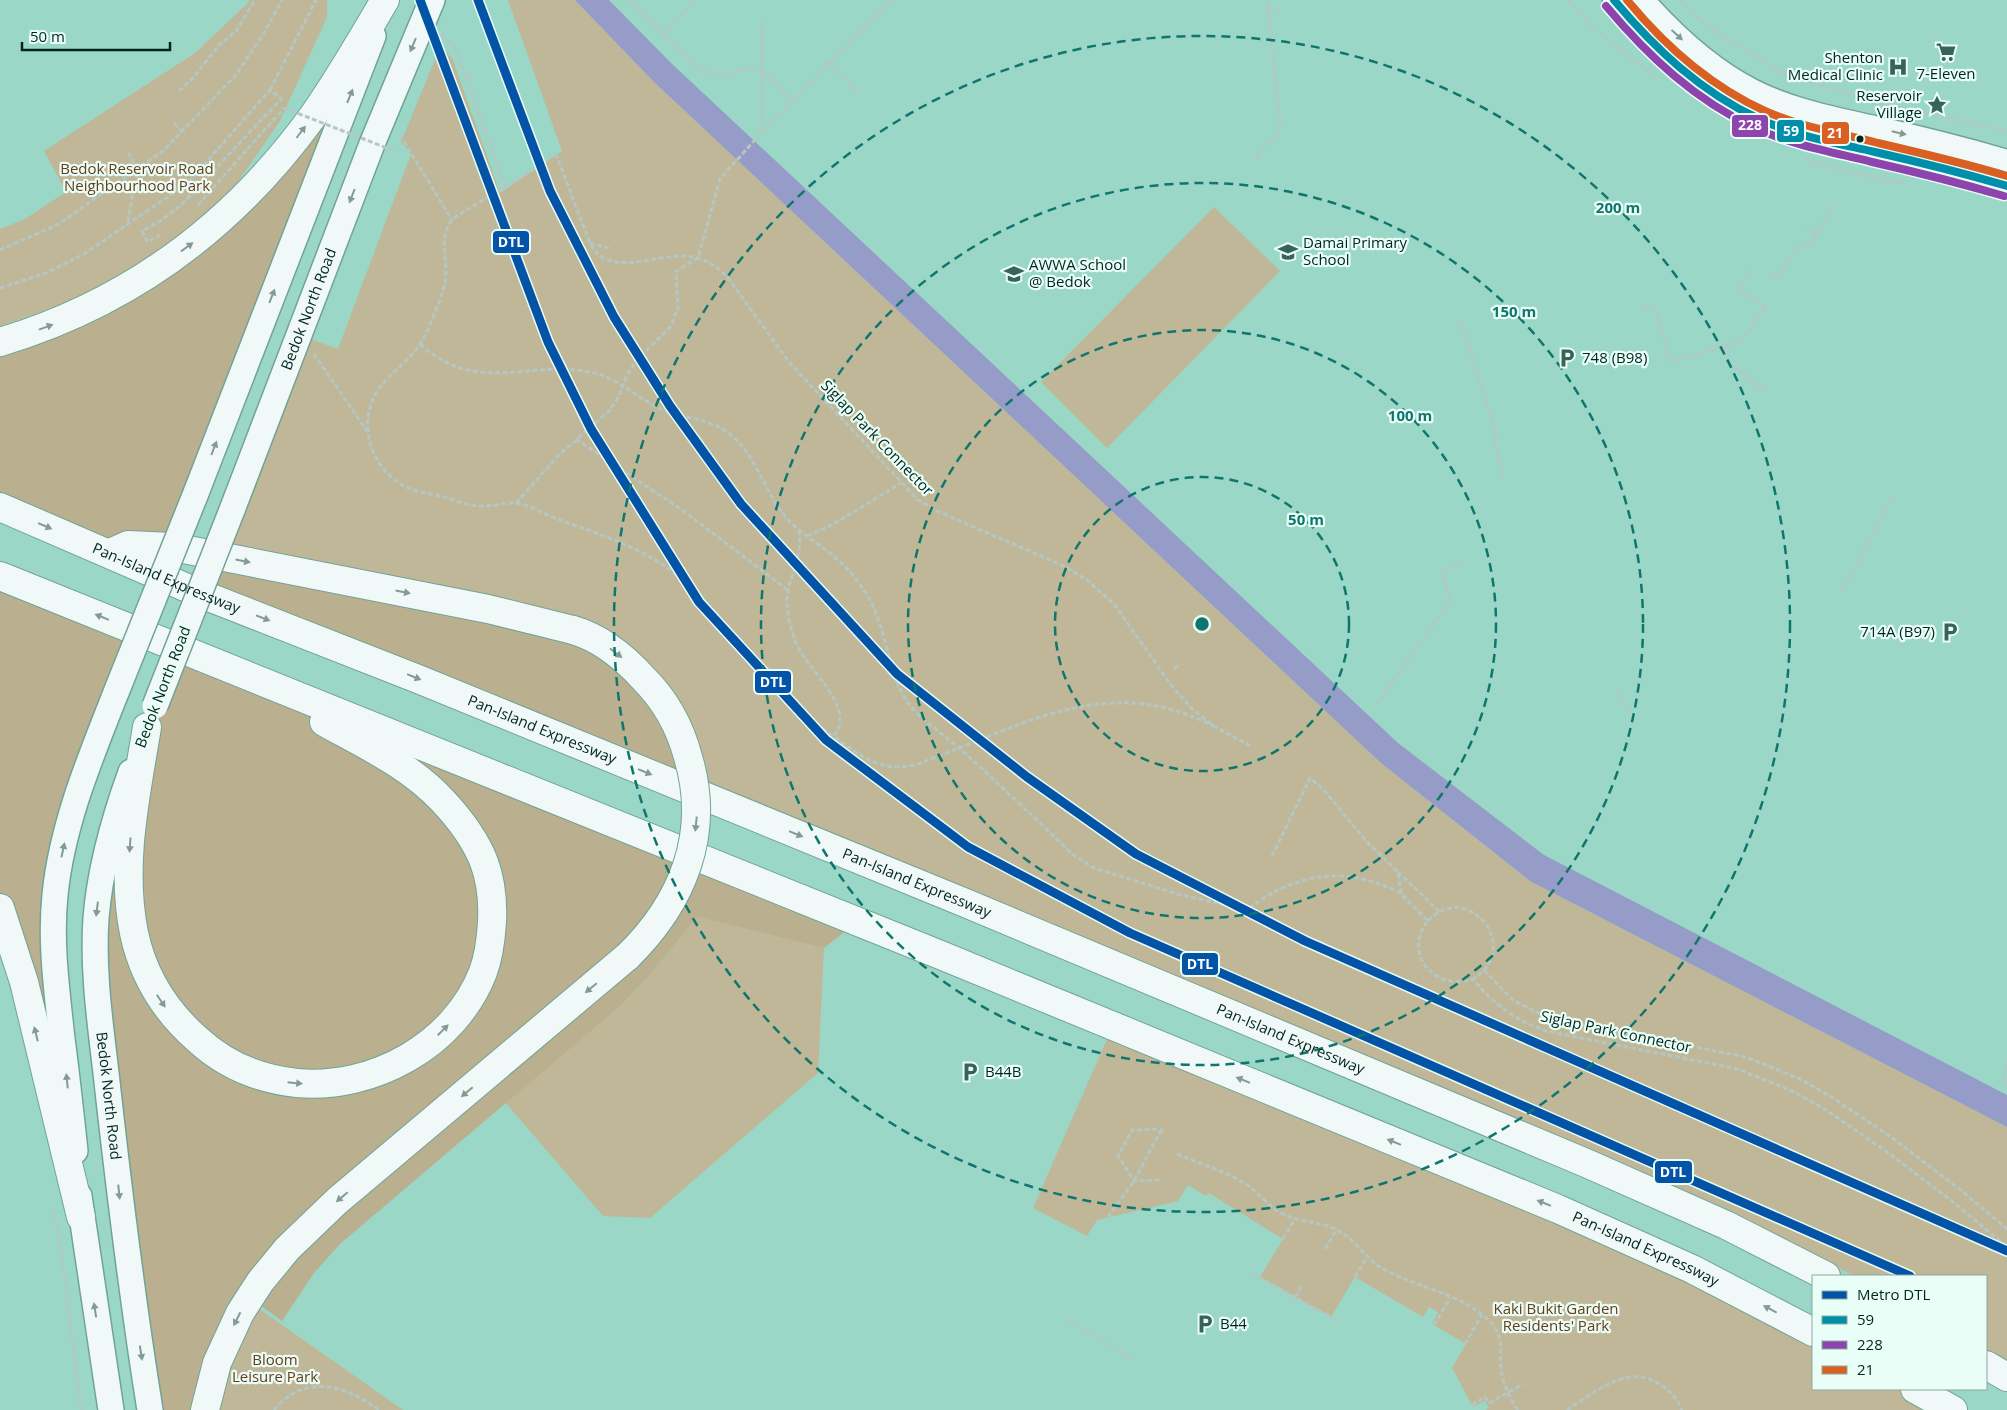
<svg xmlns="http://www.w3.org/2000/svg" width="2007" height="1410" viewBox="0 0 2007 1410" font-family="'Open Sans',sans-serif">
  <style>
    .green { fill: #bfb797 }
    .forest { fill: #bab08f }
    .water { fill: #969cc8 }
    .lines { fill: none; stroke-linecap: round; stroke-linejoin: round }
    .secondary-casing { stroke: #71a397; stroke-width: 25 }
    .primary-casing { stroke: #71a397; stroke-width: 28 }
    .highway-casing { stroke: #71a397; stroke-width: 30 }
    .path { stroke: #b5c7c2; stroke-width: 3; stroke-dasharray: 5 2.5; stroke-linecap: butt }
    .secondary { stroke: #f0f9f7; stroke-width: 22 }
    .primary { stroke: #f0f9f7; stroke-width: 25 }
    .highway { stroke: #f0f9f7; stroke-width: 28 }
    .primary-bridge-casing { stroke: #71a397; stroke-width: 28; stroke-linecap: butt }
    .highway-bridge-casing { stroke: #71a397; stroke-width: 30; stroke-linecap: butt }
    .path-bridge { stroke: #b5c7c2; stroke-width: 3; stroke-dasharray: 5 2.5; stroke-linecap: butt }
    .primary-bridge { stroke: #f0f9f7; stroke-width: 25 }
    .highway-bridge { stroke: #f0f9f7; stroke-width: 28 }
    .bus-1-casing { stroke: #eafef8; stroke-width: 11 }
    .bus-2-casing { stroke: #eafef8; stroke-width: 11 }
    .bus-3-casing { stroke: #eafef8; stroke-width: 11 }
    .bus-1 { stroke: #008fab; stroke-width: 8 }
    .bus-2 { stroke: #8e44ad; stroke-width: 8 }
    .bus-3 { stroke: #da5f22; stroke-width: 8 }
    .metro-1-casing { stroke: #eafef8; stroke-width: 12 }
    .metro-1 { stroke: #0354a6; stroke-width: 9 }
    .oneway { fill: #849a95 }
    .ring { fill: none; stroke: #0f766e; stroke-width: 2.5; stroke-dasharray: 9 6 }
    .bus-dot { fill: #01251d; stroke: #eafef8; stroke-width: 2 }
    .labels { text-anchor: middle; stroke-width: 4.5; stroke-linejoin: round; paint-order: stroke }
    .poi-label { font-size: 15px; fill: #01251d; stroke: #eafef8; text-anchor: start }
    .park-label { font-size: 15px; fill: #693b19; stroke: #eafef8 }
    .street-label { font-size: 15px; fill: #01251d; stroke: #eafef8 }
    .centre { fill: #0f766e; stroke: #eafef8; stroke-width: 2.5 }
    .ring-label { font-size: 15px; text-anchor: middle; font-weight: bold; fill: #0f766e; stroke: #eafef8; stroke-width: 4.5; stroke-linejoin: round; paint-order: stroke }
    .line-badge { stroke: #eafef8; stroke-width: 2 }
    .badge-label { font-size: 14px; text-anchor: middle; font-weight: bold; fill: #fff }
  </style>
  <rect width="100%" height="100%" fill="#9bd7c7"/>
  <g class="green">
    <polygon points="249,0 327,0 327,17 280,121 220,208 109,288 0,326 0,229 25,219 66,192 44,151 195,53 248,3"/>
    <polygon points="508,0 575,0 654,82 1381,763 1530,881 2007,1127 2007,1364 1986,1352 1986,1276 1854,1276 1734,1212 1616,1160 702,784 221,548 302,336 338,349 411,154 401,142 441,45 453,60 500,193 562,151"/>
    <polygon points="1214,207 1280,271 1107,448 1041,382"/>
    <polygon points="697,917 824,948 818,1073 650,1218 603,1216 505,1102 619,1007 648,977"/>
    <polygon points="1111,1030 1557,1217 1813,1339 1813,1389 1903,1389 1941,1410 1485,1410 1489,1408 1485,1401 1473,1407 1452,1368 1466,1344 1432,1324 1438,1312 1429,1307 1423,1317 1355,1277 1331,1317 1260,1277 1283,1239 1209,1193 1206,1196 1188,1185 1178,1201 1097,1220 1087,1236 1033,1208"/>
    <polygon points="258,1308 403,1410 219,1410 229,1367"/>
  </g>
  <g class="forest">
    <polygon points="313,116 337,126 173,547 128,545 0,506 0,342 131,285"/>
    <polygon points="217,556 488,609 636,670 692,791 201,594"/>
    <polygon points="0,576 140,632 58,874 68,1082 0,908"/>
    <polygon points="178,648 857,922 824,948 697,917 648,977 619,1007 340,1244 314,1273 282,1321 250,1298 205,1410 150,1410 96,919"/>
  </g>
  <polygon class="water" points="575,0 609,0 671,63 1398,743 1544,855 2007,1095 2007,1127 1530,881 1381,763 654,82"/>
  <g class="lines">
    <defs>
      <g id="secondary">
        <path d="M1614,0c36,45 80,86 131,112 41,22 86,30 130,40 44,11 88,21 132,34"/>
        <path d="M1643,0c31,35 69,70 111,91 38,19 80,27 120,36 45,10 89,21 133,34"/>
      </g>
      <g id="primary">
        <polyline points="196,493 373,36"/>
        <path id="s1" d="M232,510l140,-366 60,-144"/>
        <path id="s2" d="M131,772c-17,47 -31,96 -35,146 -4,58 6,116 12,173 12,107 25,213 42,319"/>
        <path d="M75,1151c-4,-37 -8,-75 -13,-112 -5,-48 -12,-96 -7,-144 7,-71 36,-139 62,-205"/>
        <polyline points="79,1196 111,1410"/>
      </g>
      <g id="highway">
        <path d="M0,342c130,-39 234,-117 313,-226 26,-37 49,-77 72,-116"/>
        <path id="s3" d="M0,507l201,87 217,85 545,223 623,261 140,62 100,51"/>
        <polyline points="110,553 128,545 173,547 488,609 573,630"/>
        <path id="s4" d="M0,576l943,380 615,253 134,60 121,63"/>
        <path d="M147,727c-11,68 -27,137 -13,206 9,43 30,77 63,106 28,26 61,40 100,44 76,7 158,-38 186,-111 6,-16 8,-34 9,-50 1,-20 -1,-41 -8,-60 -9,-23 -25,-44 -42,-62 -33,-35 -77,-55 -118,-78"/>
        <polyline points="0,908 24,982 81,1217"/>
        <polyline points="1986,1365 2007,1377"/>
        <polyline points="1915,1389 1953,1410"/>
        <polyline points="205,1410 217,1363 240,1313 260,1282 287,1249 337,1201 628,956"/>
      </g>
    </defs>
    <use href="#secondary" class="secondary-casing"/>
    <use href="#primary" class="primary-casing"/>
    <use href="#highway" class="highway-casing"/>
    <g class="path">
      <polyline points="630,0 637,9 697,67 709,72 723,75 752,68 760,69 792,101"/>
      <polyline points="1568,0 1592,27 1655,77"/>
      <polyline points="1679,0 1687,8 1716,32 1781,73 1869,100 2007,131"/>
      <polyline points="1268,10 1278,9"/>
      <polyline points="442,34 456,50 466,77 473,74"/>
      <polyline points="663,34 696,0"/>
      <polyline points="827,61 858,92"/>
      <polyline points="466,77 505,186"/>
      <polyline points="270,90 316,0"/>
      <polyline points="179,91 194,77 218,46 236,31 255,0"/>
      <polyline points="174,123 182,132"/>
      <polyline points="761,132 762,20"/>
      <polyline points="400,135 452,220"/>
      <polyline points="1805,159 1816,163 1887,181 1906,183"/>
      <polyline points="1260,160 1255,156 1281,130 1267,0"/>
      <polyline points="198,205 284,108"/>
      <polyline points="128,222 137,169 128,152"/>
      <polyline points="1806,229 1816,235"/>
      <polyline points="590,243 609,248"/>
      <polyline points="0,250 57,225 163,151 235,76 264,33 282,0"/>
      <polyline points="1766,272 1779,279 1795,248 1812,243 1833,205"/>
      <polyline points="0,288 46,273 84,254 188,183 270,90 281,99 184,202 162,220 142,231 148,242 160,235"/>
      <polyline points="1643,309 1654,305 1671,362 1742,341 1766,306 1739,290 1751,270"/>
      <polyline points="1460,319 1497,435 1493,436 1503,478"/>
      <path d="M420,344c55,51 107,16 170,28 28,5 46,26 71,37 23,10 44,8 66,23 29,21 36,58 58,84 11,14 27,23 41,34 19,15 35,32 46,54 15,30 17,74 37,100 13,17 33,29 50,44 38,34 76,70 113,106l22,14 83,26 70,16c36,-29 81,-43 126,-28 9,3 20,6 28,12"/>
      <polyline points="1725,346 1729,364 1767,391"/>
      <polyline points="314,354 367,431"/>
      <polyline points="576,439 685,512 789,591"/>
      <polyline points="516,503 559,455 609,411 619,396 627,375 637,360 671,326 678,308 676,271 698,258 720,179 761,133 892,0"/>
      <path d="M799,530c4,27 -9,43 -12,68 -1,14 4,32 9,45 10,23 44,51 44,76 1,6 -3,12 -6,17"/>
      <polyline points="807,536 832,525 901,483"/>
      <polyline points="1841,592 1895,493"/>
      <polyline points="1174,669 1180,663"/>
      <polyline points="1615,688 1631,715"/>
      <polyline points="1376,706 1450,600 1442,570 1464,564"/>
      <path d="M1215,727c-109,-58 -198,2 -300,38 -33,8 -54,-9 -79,-27 -22,-15 -44,-29 -61,-49 -30,-33 -52,-73 -85,-103 -41,-37 -81,-48 -130,-66 -14,-5 -30,-15 -44,-17 -11,-1 -24,4 -36,3 -12,0 -25,-6 -36,-9 -12,-3 -25,-5 -36,-9 -30,-14 -47,-48 -38,-81 8,-29 39,-42 53,-68 7,-13 19,-42 22,-56 4,-22 -9,-49 10,-66l79,-48 22,-15 34,89c17,36 66,11 96,13 17,1 32,10 43,23l59,82 130,139 17,10 131,57 21,13 27,24 57,81 20,23 24,19 38,20"/>
      <path d="M1272,856l38,-78 13,11 43,52 32,31 3,22 27,27c-27,33 8,71 45,58 20,25 42,41 73,52l192,38 54,22 31,17 60,41 69,52 55,46"/>
      <polyline points="1398,872 1440,912"/>
      <path d="M1428,921c40,-42 96,27 45,58"/>
      <polyline points="1484,970 1513,1000 1538,1013 1592,1027 1746,1057 1800,1079 1830,1096 1891,1137 1962,1191 2007,1229"/>
      <polyline points="2007,1063 2004,1075 2007,1087"/>
      <polyline points="1163,1132 1161,1129 1132,1130 1118,1156 1134,1181 1163,1180"/>
      <path d="M1177,1154c23,10 49,17 70,31 14,9 22,23 38,30 18,8 37,6 54,16 18,10 27,29 46,39 32,17 84,26 108,55 11,14 6,27 8,43 2,16 8,29 17,42"/>
      <polyline points="53,1208 60,1242 81,1410"/>
      <polyline points="1108,1217 1134,1181 1161,1130"/>
      <polyline points="1283,1239 1295,1219"/>
      <polyline points="1325,1249 1337,1229"/>
      <polyline points="1252,1273 1338,1321"/>
      <polyline points="1355,1277 1367,1257"/>
      <polyline points="1295,1297 1302,1286"/>
      <polyline points="1069,1320 1134,1360"/>
      <polyline points="1434,1325 1450,1298"/>
      <polyline points="1465,1344 1482,1315"/>
      <polyline points="1472,1405 1485,1397 1489,1403 1523,1384"/>
      <path d="M274,1410c30,-37 71,-25 105,0"/>
      <path d="M1567,1410c27,-17 60,-47 92,-26 11,6 18,15 23,26"/>
    </g>
    <use href="#secondary" class="secondary"/>
    <use href="#primary" class="primary"/>
    <use href="#highway" class="highway"/>
    <defs>
      <g id="primary-bridge">
        <polyline points="117,690 196,493"/>
        <polyline points="155,706 232,510"/>
      </g>
      <path id="highway-bridge" d="M573,630c28,8 52,28 71,49 22,22 36,48 44,78 23,76 -5,145 -60,199"/>
    </defs>
    <use href="#primary-bridge" class="primary-bridge-casing"/>
    <use href="#highway-bridge" class="highway-bridge-casing"/>
    <polyline class="path-bridge" points="284,108 397,152"/>
    <use href="#primary-bridge" class="primary-bridge"/>
    <use href="#highway-bridge" class="highway-bridge"/>
    <defs>
      <path id="bus-1" d="M1614,0c41,49 87,92 145,119 37,17 77,24 116,33 44,10 88,21 132,34"/>
      <path id="bus-2" d="M1606,6c42,50 89,94 149,122 37,17 77,24 117,34 44,10 88,21 132,34"/>
      <path id="bus-3" d="M1627,0c38,46 83,86 138,111 36,16 75,22 113,32 43,10 86,20 129,33"/>
    </defs>
    <use href="#bus-1" class="bus-1-casing"/>
    <use href="#bus-2" class="bus-2-casing"/>
    <use href="#bus-3" class="bus-3-casing"/>
    <use href="#bus-1" class="bus-1"/>
    <use href="#bus-2" class="bus-2"/>
    <use href="#bus-3" class="bus-3"/>
    <defs>
      <g id="metro-1">
        <polyline points="420,0 548,342 591,429 699,602 826,740 968,847 1130,933 1910,1276"/>
        <polyline points="478,0 550,191 614,317 670,406 741,504 897,674 1027,777 1136,854 1305,941 2007,1251"/>
      </g>
    </defs>
    <use href="#metro-1" class="metro-1-casing"/>
    <use href="#metro-1" class="metro-1"/>
  </g>
  <defs><path id="oneway-solid" d="M-6-.8H1V-3.2L6.5 0L1 3.2V.8H-6Z" transform="scale(1.25)"/></defs>
  <g class="oneway">
    <use href="#oneway-solid" transform="translate(1677 35) rotate(43)"/>
    <use href="#oneway-solid" transform="translate(413 45) rotate(113)"/>
    <use href="#oneway-solid" transform="translate(350 96) rotate(-68)"/>
    <use href="#oneway-solid" transform="translate(301 132) rotate(-53)"/>
    <use href="#oneway-solid" transform="translate(1899 133) rotate(13)"/>
    <use href="#oneway-solid" transform="translate(352 196) rotate(111)"/>
    <use href="#oneway-solid" transform="translate(187 247) rotate(-36)"/>
    <use href="#oneway-solid" transform="translate(272 296) rotate(-69)"/>
    <use href="#oneway-solid" transform="translate(46 327) rotate(-20)"/>
    <use href="#oneway-solid" transform="translate(214 448) rotate(-69)"/>
    <use href="#oneway-solid" transform="translate(45 526) rotate(23)"/>
    <use href="#oneway-solid" transform="translate(243 561) rotate(11)"/>
    <use href="#oneway-solid" transform="translate(403 592) rotate(11)"/>
    <use href="#oneway-solid" transform="translate(102 617) rotate(-158)"/>
    <use href="#oneway-solid" transform="translate(263 618) rotate(21)"/>
    <use href="#oneway-solid" transform="translate(616 653) rotate(37)"/>
    <use href="#oneway-solid" transform="translate(414 677) rotate(22)"/>
    <use href="#oneway-solid" transform="translate(645 772) rotate(22)"/>
    <use href="#oneway-solid" transform="translate(696 824) rotate(96)"/>
    <use href="#oneway-solid" transform="translate(796 834) rotate(22)"/>
    <use href="#oneway-solid" transform="translate(130 845) rotate(94)"/>
    <use href="#oneway-solid" transform="translate(63 850) rotate(-78)"/>
    <use href="#oneway-solid" transform="translate(97 909) rotate(97)"/>
    <use href="#oneway-solid" transform="translate(591 988) rotate(140)"/>
    <use href="#oneway-solid" transform="translate(161 1001) rotate(56)"/>
    <use href="#oneway-solid" transform="translate(443 1030) rotate(-45)"/>
    <use href="#oneway-solid" transform="translate(36 1034) rotate(-104)"/>
    <use href="#oneway-solid" transform="translate(1243 1080) rotate(-158)"/>
    <use href="#oneway-solid" transform="translate(67 1081) rotate(-96)"/>
    <use href="#oneway-solid" transform="translate(295 1083) rotate(6)"/>
    <use href="#oneway-solid" transform="translate(467 1092) rotate(140)"/>
    <use href="#oneway-solid" transform="translate(1394 1142) rotate(-158)"/>
    <use href="#oneway-solid" transform="translate(119 1192) rotate(84)"/>
    <use href="#oneway-solid" transform="translate(342 1197) rotate(140)"/>
    <use href="#oneway-solid" transform="translate(1544 1203) rotate(-158)"/>
    <use href="#oneway-solid" transform="translate(1770 1309) rotate(-152)"/>
    <use href="#oneway-solid" transform="translate(95 1310) rotate(-99)"/>
    <use href="#oneway-solid" transform="translate(237 1319) rotate(117)"/>
    <use href="#oneway-solid" transform="translate(141 1353) rotate(81)"/>
  </g>
  <g class="ring">
    <circle cx="1202" cy="624" r="147"/>
    <circle cx="1202" cy="624" r="294"/>
    <circle cx="1202" cy="624" r="441"/>
    <circle cx="1202" cy="624" r="588"/>
  </g>
  <defs>
    <symbol id="supermarket-bare" viewBox="-9 -9 18 18"><path d="M-6-5.5h2.5l.6 2H6L4.5 2H-2.5L-4.4-4H-6ZM-1.5 3.2a1.3 1.3 0 1 0 .1 0ZM3 3.2a1.3 1.3 0 1 0 .1 0Z" fill="#376358" stroke="#eafef8" stroke-width="2.5" paint-order="stroke"/></symbol>
    <symbol id="hospital-bare" viewBox="-9 -9 18 18"><path d="M-5-5h3v3.5h4V-5h3V5h-3V1.5h-4V5h-3Z" fill="#376358" stroke="#eafef8" stroke-width="2.5" paint-order="stroke"/></symbol>
    <symbol id="sight-bare" viewBox="-9 -9 18 18"><path d="M0-6L1.8-2.2L6-1.7L2.9 1.2L3.7 5.4L0 3.3L-3.7 5.4L-2.9 1.2L-6-1.7L-1.8-2.2Z" fill="#376358" stroke="#eafef8" stroke-width="2.5" paint-order="stroke"/></symbol>
    <symbol id="school-bare" viewBox="-9 -9 18 18"><path d="M0-5L7-2L0 1L-7-2ZM-4 1L0 2.5L4 1V4Q0 6-4 4Z" fill="#376358" stroke="#eafef8" stroke-width="2.5" paint-order="stroke"/></symbol>
    <symbol id="parking-bare" viewBox="-9 -9 18 18"><path d="M-3.5-5.5H1a3.5 3.5 0 0 1 0 7H-1V5.5H-3.5ZM-1-3.4V-.6H.8a1.4 1.4 0 0 0 0-2.8Z" fill="#376358" stroke="#eafef8" stroke-width="2.5" paint-order="stroke"/></symbol>
  </defs>
  <g fill-rule="evenodd">
    <use href="#supermarket-bare" x="1932" y="38" width="28" height="28"/>
    <use href="#hospital-bare" x="1884" y="53" width="28" height="28"/>
    <use href="#sight-bare" x="1923" y="91" width="28" height="28"/>
    <use href="#school-bare" x="1274" y="238" width="28" height="28"/>
    <use href="#school-bare" x="1000" y="260" width="28" height="28"/>
    <use href="#parking-bare" x="1553" y="344" width="28" height="28"/>
    <use href="#parking-bare" x="1936" y="618" width="28" height="28"/>
    <use href="#parking-bare" x="956" y="1058" width="28" height="28"/>
    <use href="#parking-bare" x="1191" y="1310" width="28" height="28"/>
  </g>
  <circle class="bus-dot" cx="1860" cy="139" r="4.5"/>
  <g class="labels">
    <g class="poi-label">
      <text x="1883" y="63" text-anchor="end">Shenton<tspan x="1883" dy="17">Medical Clinic</tspan></text>
      <text x="1946" y="79" text-anchor="middle">7-Eleven</text>
      <text x="1922" y="101" text-anchor="end">Reservoir<tspan x="1922" dy="17">Village</tspan></text>
      <text x="1303" y="248">Damai Primary<tspan x="1303" dy="17">School</tspan></text>
      <text x="1029" y="270">AWWA School<tspan x="1029" dy="17">@ Bedok</tspan></text>
      <text x="1582" y="363">748 (B98)</text>
      <text x="1935" y="637" text-anchor="end">714A (B97)</text>
      <text x="985" y="1077">B44B</text>
      <text x="1220" y="1329">B44</text>
    </g>
    <g class="park-label">
      <text x="137" y="174">Bedok Reservoir Road<tspan x="137" dy="17">Neighbourhood Park</tspan></text>
      <text x="1556" y="1314">Kaki Bukit Garden<tspan x="1556" dy="17">Residents' Park</tspan></text>
      <text x="275" y="1365">Bloom<tspan x="275" dy="17">Leisure Park</tspan></text>
    </g>
    <g class="street-label">
      <text dy="5" stroke="none"><textPath href="#s1" startOffset="215">Bedok North Road</textPath></text>
      <text transform="translate(877 438) rotate(46)" y="5">Siglap Park Connector</text>
      <text dy="5" stroke="none"><textPath href="#s3" startOffset="181">Pan-Island Expressway</textPath></text>
      <text transform="translate(163 687) rotate(-69)" y="5">Bedok North Road</text>
      <text dy="5" stroke="none"><textPath href="#s3" startOffset="586">Pan-Island Expressway</textPath></text>
      <text dy="5" stroke="none"><textPath href="#s3" startOffset="991">Pan-Island Expressway</textPath></text>
      <text transform="translate(1616 1032) rotate(12)" y="5">Siglap Park Connector</text>
      <text dy="5" stroke="none"><textPath href="#s3" startOffset="1396">Pan-Island Expressway</textPath></text>
      <text dy="5" stroke="none"><textPath href="#s2" startOffset="329">Bedok North Road</textPath></text>
      <text dy="5" stroke="none"><textPath href="#s4" startOffset="1778">Pan-Island Expressway</textPath></text>
    </g>
  </g>
  <circle cx="1202" cy="624" r="8" class="centre"/>
  <g class="ring-label">
    <text x="1618" y="213">200 m</text>
    <text x="1514" y="317">150 m</text>
    <text x="1410" y="421">100 m</text>
    <text x="1306" y="525">50 m</text>
  </g>
  <g class="line-badge">
    <rect x="1731" y="114" width="38" height="24" rx="5" fill="#8e44ad"/>
    <rect x="1776" y="119" width="29" height="24" rx="5" fill="#008fab"/>
    <rect x="1821" y="121" width="29" height="24" rx="5" fill="#da5f22"/>
    <rect x="492" y="230" width="38" height="24" rx="5" fill="#0354a6"/>
    <rect x="754" y="670" width="38" height="24" rx="5" fill="#0354a6"/>
    <rect x="1181" y="952" width="38" height="24" rx="5" fill="#0354a6"/>
    <rect x="1654" y="1160" width="39" height="24" rx="5" fill="#0354a6"/>
  </g>
  <g class="badge-label">
    <text x="1750" y="130">228</text>
    <text x="1791" y="136">59</text>
    <text x="1835" y="138">21</text>
    <text x="511" y="247">DTL</text>
    <text x="773" y="687">DTL</text>
    <text x="1200" y="969">DTL</text>
    <text x="1673" y="1177">DTL</text>
  </g>
  <rect x="1812" y="1275" width="175" height="115" fill="#eafef8" stroke="#8da7a0"/>
  <rect x="1822" y="1291" width="25" height="8" fill="#0354a6" stroke="#8da7a0"/>
  <text x="1857" y="1300" font-size="15" fill="#01251d">Metro DTL</text>
  <rect x="1822" y="1316" width="25" height="8" fill="#008fab" stroke="#8da7a0"/>
  <text x="1857" y="1325" font-size="15" fill="#01251d">59</text>
  <rect x="1822" y="1341" width="25" height="8" fill="#8e44ad" stroke="#8da7a0"/>
  <text x="1857" y="1350" font-size="15" fill="#01251d">228</text>
  <rect x="1822" y="1366" width="25" height="8" fill="#da5f22" stroke="#8da7a0"/>
  <text x="1857" y="1375" font-size="15" fill="#01251d">21</text>
  <path d="M22 42v8h148v-8" fill="none" stroke="#01251d" stroke-width="2.5"/>
  <text x="30" y="42" font-size="15" fill="#01251d" stroke="#eafef8" stroke-width="4" paint-order="stroke">50 m</text>
</svg>
